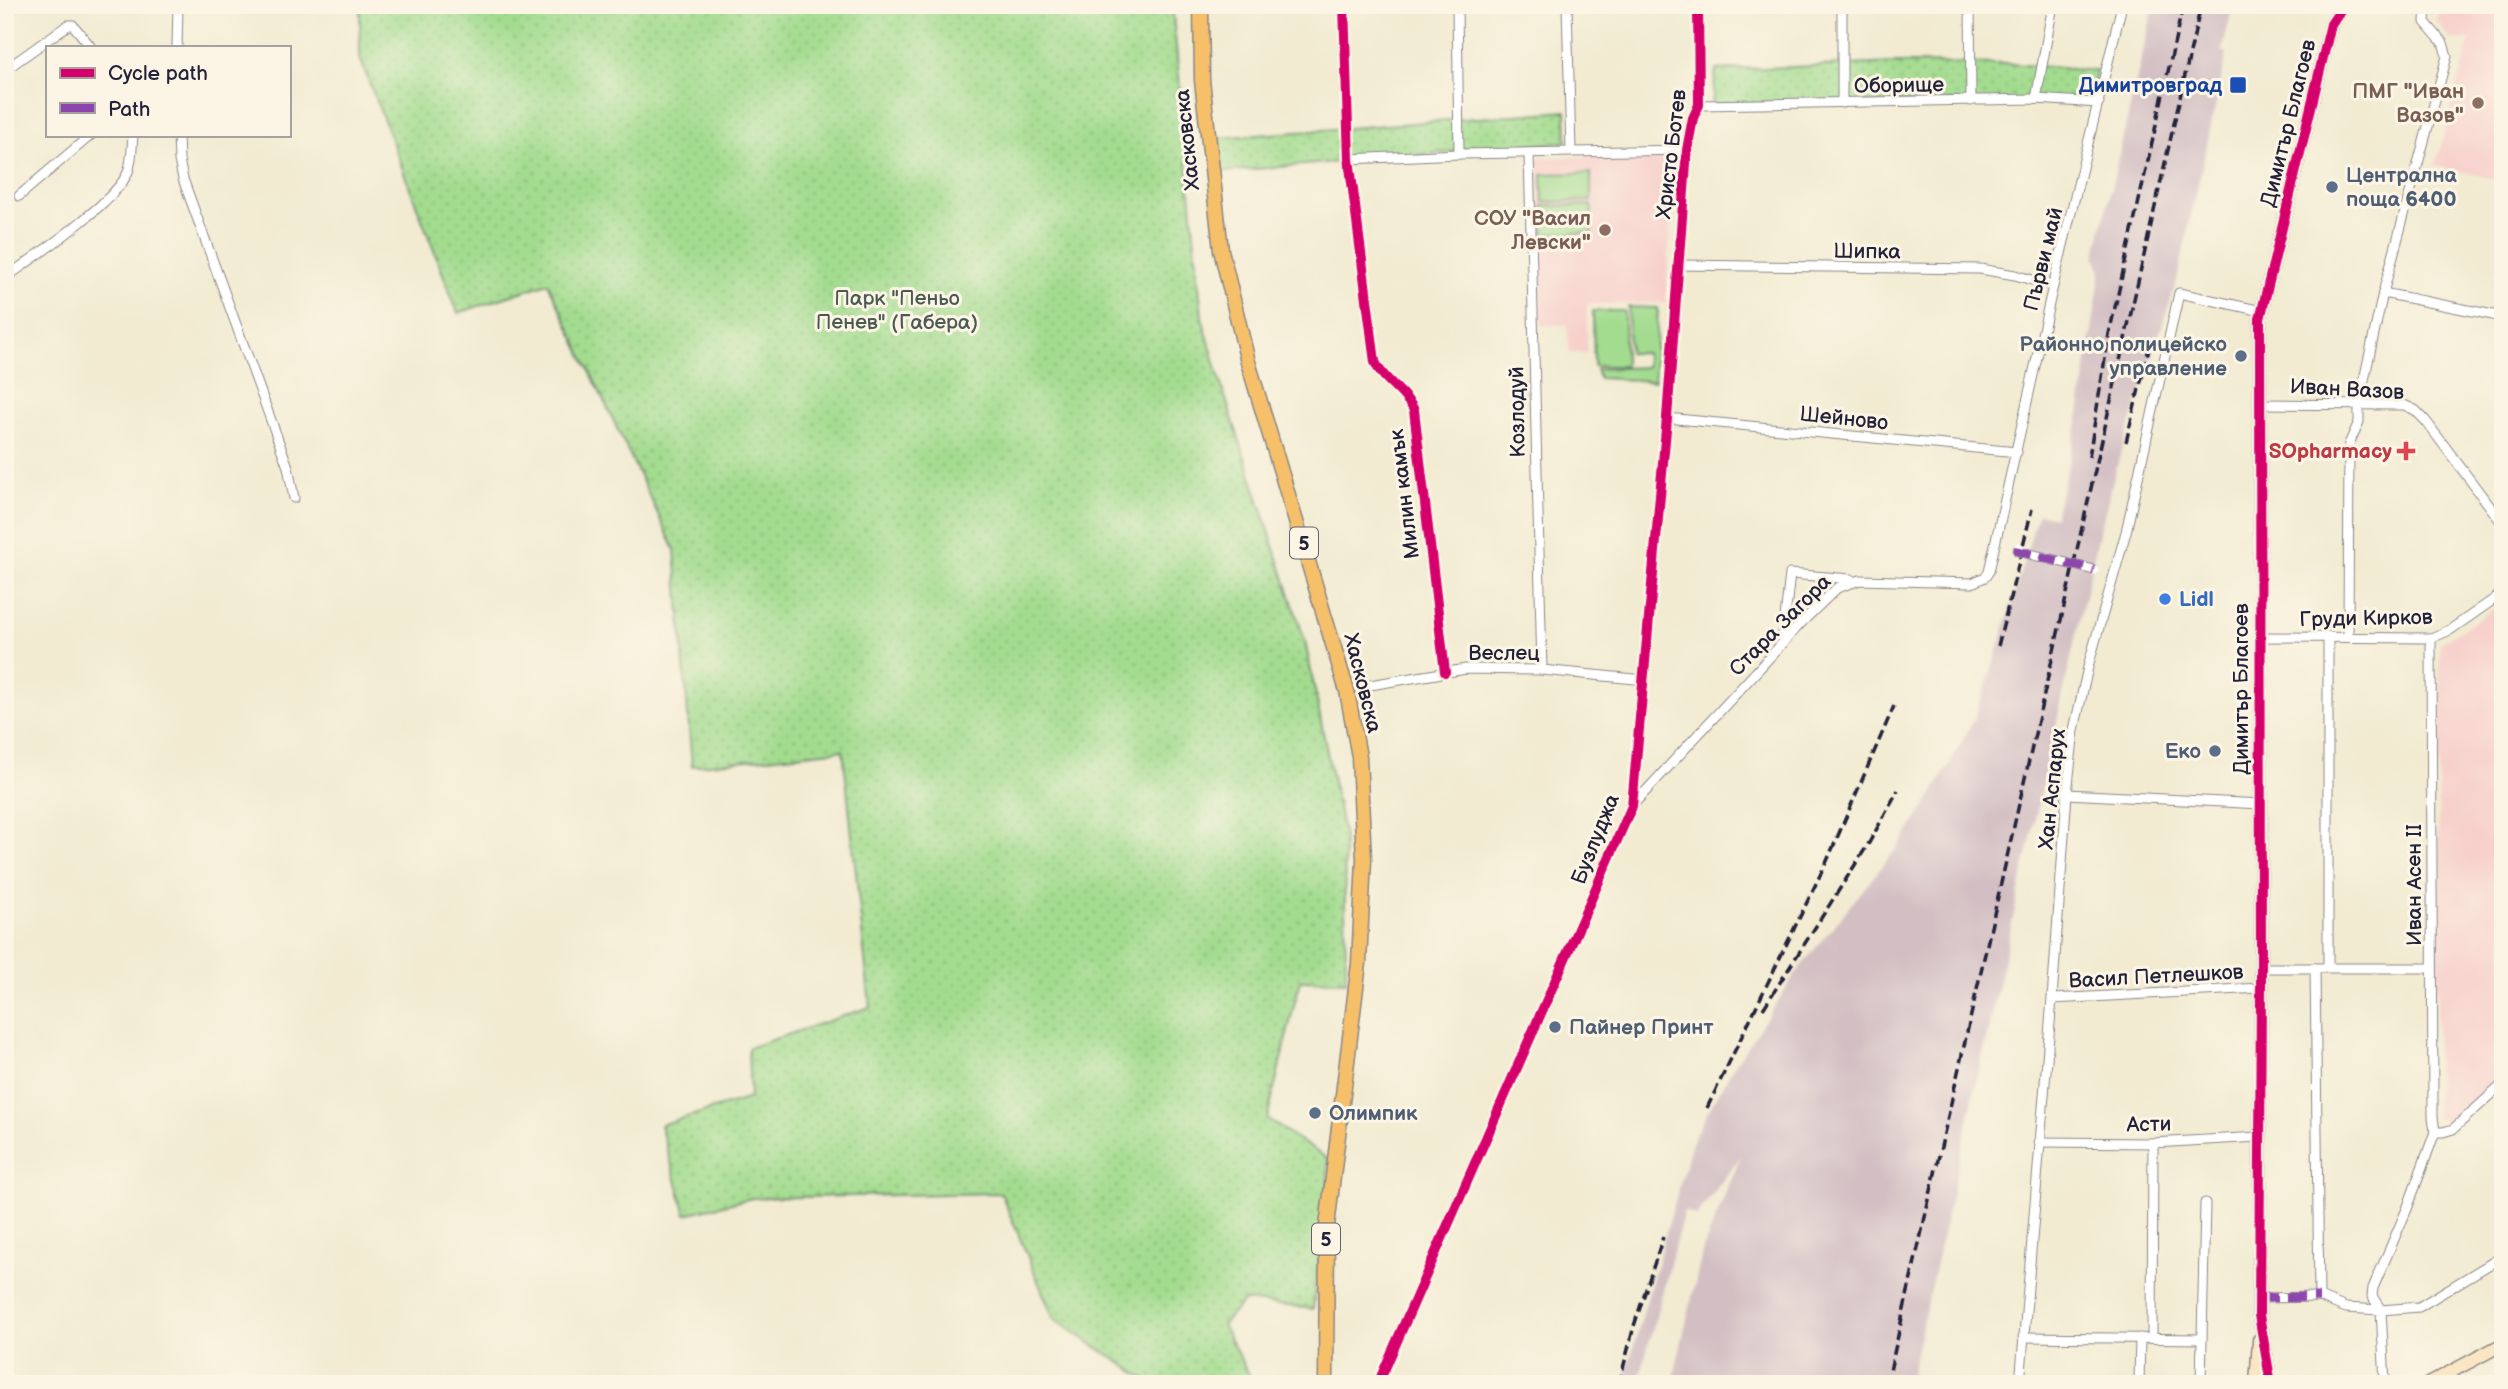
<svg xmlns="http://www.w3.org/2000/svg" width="2508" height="1389" viewBox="0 0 2508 1389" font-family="'Balsamiq Sans',sans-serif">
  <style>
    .built { fill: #f7d0cc }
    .railway { fill: #d2bec3 }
    .grass { fill: #a3dc8f; stroke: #627f65; stroke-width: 2 }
    .park { fill: url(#park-dots); stroke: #627f65; stroke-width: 2 }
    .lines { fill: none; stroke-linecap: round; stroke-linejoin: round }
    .street-casing { stroke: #8a8686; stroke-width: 11 }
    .secondary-casing { stroke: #8a8686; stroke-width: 15 }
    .primary-casing { stroke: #8a8686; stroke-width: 17 }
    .street { stroke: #fff; stroke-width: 9 }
    .secondary { stroke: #fbe6c4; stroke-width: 12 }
    .primary { stroke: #f6c06b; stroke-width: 14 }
    .rail { stroke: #22223b; stroke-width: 3.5; stroke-dasharray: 10 5; stroke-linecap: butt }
    .street-bridge-casing { stroke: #8a8686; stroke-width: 11; stroke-linecap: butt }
    .street-bridge { stroke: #fff; stroke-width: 9 }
    .quiet { stroke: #8e44ad; stroke-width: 9; stroke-dasharray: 18 9; stroke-linecap: butt }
    .cycleway-casing { stroke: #fcf5e5; stroke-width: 15 }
    .cycleway { stroke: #d6006c; stroke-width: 10 }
    .transit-dot { fill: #1a4fb4; stroke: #fcf5e5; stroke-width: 2.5 }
    .education-dot { fill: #8d6e63; stroke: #fcf5e5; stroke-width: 2.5 }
    .service-dot { fill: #5c6f8a; stroke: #fcf5e5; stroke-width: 2.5 }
    .health-dot { fill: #e0444e; stroke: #fcf5e5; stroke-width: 2.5 }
    .shop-dot { fill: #3f7fe0; stroke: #fcf5e5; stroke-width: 2.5 }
    .labels { text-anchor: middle; stroke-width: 6; stroke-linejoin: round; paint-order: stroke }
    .shield { fill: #fcf5e5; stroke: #63616e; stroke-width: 2 }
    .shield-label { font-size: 19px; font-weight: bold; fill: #22223b }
    .street-label { font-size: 21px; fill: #22223b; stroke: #fcf5e5 }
    .transit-label { font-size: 21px; font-weight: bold; fill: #164399; stroke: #fcf5e5; text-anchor: end }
    .education-label { font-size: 21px; font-weight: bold; fill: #785e54; stroke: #fcf5e5; text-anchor: end }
    .service-label { font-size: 21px; font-weight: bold; fill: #4e5e75; stroke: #fcf5e5; text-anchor: start }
    .park-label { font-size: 21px; fill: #495a54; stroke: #fcf5e5 }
    .health-label { font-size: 21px; font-weight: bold; fill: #be3a42; stroke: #fcf5e5; text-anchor: end }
    .shop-label { font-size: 21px; font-weight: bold; fill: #366cbe; stroke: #fcf5e5; text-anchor: start }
  </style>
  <defs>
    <pattern id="park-dots" width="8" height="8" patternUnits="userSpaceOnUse" patternTransform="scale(1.75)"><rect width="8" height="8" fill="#a3dc8f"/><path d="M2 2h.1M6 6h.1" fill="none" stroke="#8cbc7c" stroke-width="1.8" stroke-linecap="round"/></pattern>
  </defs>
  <rect width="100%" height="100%" fill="#fcf5e5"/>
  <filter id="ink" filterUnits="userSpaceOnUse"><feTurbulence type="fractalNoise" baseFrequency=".0143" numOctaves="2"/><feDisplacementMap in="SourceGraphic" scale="14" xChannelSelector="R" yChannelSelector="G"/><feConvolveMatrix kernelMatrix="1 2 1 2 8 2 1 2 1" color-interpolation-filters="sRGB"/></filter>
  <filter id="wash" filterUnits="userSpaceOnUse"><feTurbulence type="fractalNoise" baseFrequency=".00686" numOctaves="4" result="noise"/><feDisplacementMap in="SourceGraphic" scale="28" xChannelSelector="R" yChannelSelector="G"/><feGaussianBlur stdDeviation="1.57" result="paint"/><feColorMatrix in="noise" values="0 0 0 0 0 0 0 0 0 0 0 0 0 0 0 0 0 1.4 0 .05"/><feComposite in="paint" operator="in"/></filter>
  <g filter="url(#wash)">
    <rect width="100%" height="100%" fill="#f2ebd2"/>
    <g class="built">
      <polygon points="2439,5 2503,5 2503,181 2435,166 2470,40 2450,39 2436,20"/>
      <polygon points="1674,155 1666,303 1587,304 1587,353 1570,353 1567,325 1541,325 1538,158"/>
      <polygon points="2503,603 2503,1073 2449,1123 2436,1117 2440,643"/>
    </g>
    <polygon class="railway" points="2154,5 2233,5 2222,52 2227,53 2177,280 2118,462 2098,537 1909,1384 1672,1384 1703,1249 1741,1156 1696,1216 1684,1211 1638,1384 1623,1384 1693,1138 1733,1068 1802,965 1901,843 1929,801 1974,720 1995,661 2038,513 2055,517 2077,428 2101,271 2095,258"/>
    <g class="grass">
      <polygon points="1591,173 1591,201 1543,202 1542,174"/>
      <polygon points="1592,205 1592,233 1544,234 1543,206"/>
      <polygon points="1628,307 1658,308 1654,381 1599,378 1596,369 1647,367 1646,353 1629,353"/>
      <polygon points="1593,311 1624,311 1625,366 1594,366"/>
    </g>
    <g class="park">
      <polygon points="360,5 1172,5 1202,317 1222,387 1305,641 1344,837 1346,981 1300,980 1267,1119 1328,1159 1328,1185 1313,1309 1244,1301 1222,1325 1254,1384 1153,1384 1054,1319 1001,1193 752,1198 686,1214 660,1125 750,1098 748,1048 870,1007 843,750 692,766 675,550 548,283 458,313 360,58"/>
      <polygon points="1899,63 2012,64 2096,71 2092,103 1923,102 1712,105 1716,70"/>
      <polygon points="1566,111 1567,142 1222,172 1218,138"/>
    </g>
  </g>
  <g filter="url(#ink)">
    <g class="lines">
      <defs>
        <g id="street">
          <path d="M1344,5l5,154 26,203c8,19 29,28 39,48l31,262"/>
          <polyline points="1457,5 1459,154"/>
          <polyline points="1567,5 1571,151"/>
          <polyline points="1842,5 1842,103"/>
          <polyline points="1970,5 1971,101"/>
          <polyline points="177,47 178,5"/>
          <polyline points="5,70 68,25 73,25 91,47"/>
          <polyline points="2036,99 2053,5"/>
          <polyline points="1699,105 2036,99 2099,103"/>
          <polyline points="178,135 179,160 183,179 288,467 294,498"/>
          <polyline points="1529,153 1542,670"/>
          <polyline points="1349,159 1459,154 1687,150"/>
          <polyline points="19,196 91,135"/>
          <polyline points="1679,265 1980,269 2015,275 2053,286"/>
          <path d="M5,278c28,-20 112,-77 123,-106 4,-11 4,-25 5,-37"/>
          <polyline points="2383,293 2503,317"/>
          <polyline points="2259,404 2404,405 2415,410 2425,420 2503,524"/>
          <polyline points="1667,418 2017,452"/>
          <polyline points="2260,637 2431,638 2450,630 2503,593"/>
          <polyline points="2348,637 2349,444 2359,422 2359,403 2383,293 2447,56 2443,43 2425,22 2426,5"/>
          <polyline points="2431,638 2433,1117 2435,1132"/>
          <polyline points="1782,644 1790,574 1851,579"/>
          <polyline points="1364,686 1466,669 1542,670 1645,680"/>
          <polyline points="2067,794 2261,804"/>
          <polyline points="1632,806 1804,620 1837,588 1860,580 1972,583 1985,577 1989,571 2053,286 2122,5"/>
          <polyline points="2328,967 2328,636"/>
          <polyline points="2261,968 2432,968"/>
          <polyline points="2315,968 2319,1297"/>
          <polyline points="2052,999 2261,988"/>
          <polyline points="2503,1084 2453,1129 2443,1132 2435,1132 2407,1209 2373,1288 2372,1296 2381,1310 2419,1307 2503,1256"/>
          <polyline points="2039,1142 2153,1143 2260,1137"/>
          <polyline points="2259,1298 2319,1297 2346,1308 2381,1310 2385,1383"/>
          <polyline points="2023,1337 2202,1339"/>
          <polyline points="2152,1338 2153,1143"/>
          <polyline points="1378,1384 1632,806 1667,418 1687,150 1693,118 1699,105 1698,5"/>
          <polyline points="2020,1384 2052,999 2067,794 2074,730 2089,663 2126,532 2179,293 2262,311"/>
          <polyline points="2139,1384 2140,1338"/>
          <polyline points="2201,1384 2205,1203"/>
        </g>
        <g id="secondary">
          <polyline points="2256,1384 2259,1340"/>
          <polyline points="2271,1384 2259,1315 2261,988 2260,319 2331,24 2344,5"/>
          <polyline points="2428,1384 2503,1344"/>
        </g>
        <polyline id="primary" points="1201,5 1202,80 1221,250 1248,362 1347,691 1359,757 1364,859 1359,963 1327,1226 1326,1384"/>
      </defs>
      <use href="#street" class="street-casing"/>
      <use href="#secondary" class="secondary-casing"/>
      <use href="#primary" class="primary-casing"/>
      <use href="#street" class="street"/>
      <use href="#secondary" class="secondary"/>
      <use href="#primary" class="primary"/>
      <g class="rail">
        <polyline points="2126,442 2149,348"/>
        <polyline points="2089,457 2109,334 2183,5"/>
        <polyline points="1998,646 2032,509"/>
        <polyline points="1763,1009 1869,843 1898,790"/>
        <polyline points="1707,1108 1827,861 1894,706"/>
        <polyline points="1619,1384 1634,1326 1663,1237"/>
        <polyline points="1887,1384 2201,5"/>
      </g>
      <defs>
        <polyline id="street-bridge" points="2019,547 2018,551 2094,570"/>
      </defs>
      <use href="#street-bridge" class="street-bridge-casing"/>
      <use href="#street-bridge" class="street-bridge"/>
      <g class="quiet">
        <polyline points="2019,547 2018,551 2094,570"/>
        <polyline points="2259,1298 2319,1297"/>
      </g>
      <defs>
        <g id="cycleway">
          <path d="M1344,5l5,154 26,203c8,19 29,28 39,48l31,262"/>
          <polyline points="1378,1384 1632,806 1667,418 1687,150 1693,118 1699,105 1698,5"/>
          <polyline points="2271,1384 2259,1315 2261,988 2260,319 2331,24 2344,5"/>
        </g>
      </defs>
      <use href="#cycleway" class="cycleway-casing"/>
      <use href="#cycleway" class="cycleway"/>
    </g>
  </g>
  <rect class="transit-dot" x="2229" y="76" width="18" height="18" rx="3.5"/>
  <g class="education-dot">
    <circle cx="2478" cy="103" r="7"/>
    <circle cx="1605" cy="230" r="7"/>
  </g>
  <g class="service-dot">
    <circle cx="2332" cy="187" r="7"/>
    <circle cx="2241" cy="356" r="7"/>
    <circle cx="2215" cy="751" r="7"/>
    <circle cx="1555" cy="1027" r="7"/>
    <circle cx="1315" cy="1113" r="7"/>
  </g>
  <path class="health-dot" d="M2402.5 440.5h7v7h7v7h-7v7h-7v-7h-7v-7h7z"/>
  <circle class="shop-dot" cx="2165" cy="599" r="7"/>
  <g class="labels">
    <g class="shield">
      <rect x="1290" y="527.5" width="28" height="31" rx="5"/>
      <rect x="1312" y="1223.5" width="28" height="31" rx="5"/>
    </g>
    <g class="shield-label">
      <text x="1304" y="550">5</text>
      <text x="1326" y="1246">5</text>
    </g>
    <g class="street-label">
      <text transform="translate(1899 85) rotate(-1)" y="7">Оборище</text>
      <text transform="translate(2288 123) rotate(-76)" y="7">Димитър Благоев</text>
      <text transform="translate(1187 140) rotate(-96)" y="7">Хасковска</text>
      <text transform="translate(1671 154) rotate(-83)" y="7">Христо Ботев</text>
      <text transform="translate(1867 251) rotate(1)" y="7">Шипка</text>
      <text transform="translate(2043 259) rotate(-76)" y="7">Първи май</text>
      <text transform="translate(2347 389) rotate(3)" y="7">Иван Вазов</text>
      <text transform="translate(1517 412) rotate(-91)" y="7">Козлодуй</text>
      <text transform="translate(1844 418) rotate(6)" y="7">Шейново</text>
      <text transform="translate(1404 494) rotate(-97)" y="7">Милин камък</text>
      <text transform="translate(2366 618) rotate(-1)" y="7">Груди Кирков</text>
      <text transform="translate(1780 625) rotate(-45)" y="7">Стара Загора</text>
      <text x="1504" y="660">Веслец</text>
      <text transform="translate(1363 683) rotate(76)" y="7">Хасковска</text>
      <text transform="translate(2241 689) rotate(-90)" y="7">Димитър Благоев</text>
      <text transform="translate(2052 789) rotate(-84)" y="7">Хан Аспарух</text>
      <text transform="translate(1595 839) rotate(-68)" y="7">Бузлуджа</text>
      <text transform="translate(2414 885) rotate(-90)" y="7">Иван Асен II</text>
      <text transform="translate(2156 976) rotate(-3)" y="7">Васил Петлешков</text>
      <text transform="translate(2149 1124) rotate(-1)" y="7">Асти</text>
    </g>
    <g class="transit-label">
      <text x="2222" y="92">Димитровград</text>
    </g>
    <g class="education-label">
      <text x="2464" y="98">ПМГ "Иван<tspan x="2464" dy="24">Вазов"</tspan></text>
      <text x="1591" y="225">СОУ "Васил<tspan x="1591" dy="24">Левски"</tspan></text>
    </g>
    <g class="service-label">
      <text x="2346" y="182">Централна<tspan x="2346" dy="24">поща 6400</tspan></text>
      <text x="2227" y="351" text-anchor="end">Районно полицейско<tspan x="2227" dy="24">управление</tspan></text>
      <text x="2201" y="758" text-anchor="end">Еко</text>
      <text x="1569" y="1034">Пайнер Принт</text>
      <text x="1329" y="1120">Олимпик</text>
    </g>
    <g class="park-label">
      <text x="897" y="305">Парк "Пеньо<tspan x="897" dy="24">Пенев" (Габера)</tspan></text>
    </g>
    <g class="health-label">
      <text x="2392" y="458">SOpharmacy</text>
    </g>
    <g class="shop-label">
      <text x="2179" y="606">Lidl</text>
    </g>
  </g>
  <rect width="2508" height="1389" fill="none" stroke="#fcf5e5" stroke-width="28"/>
  <rect x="46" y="46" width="245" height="91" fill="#fcf5e5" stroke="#a5a1a1" stroke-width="2"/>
  <rect x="60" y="68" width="35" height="10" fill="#d6006c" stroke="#a5a1a1" stroke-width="2"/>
  <text x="108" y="80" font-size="21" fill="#22223b">Cycle path</text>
  <rect x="60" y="103" width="35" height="10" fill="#8e44ad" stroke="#a5a1a1" stroke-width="2"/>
  <text x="108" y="116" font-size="21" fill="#22223b">Path</text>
</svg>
